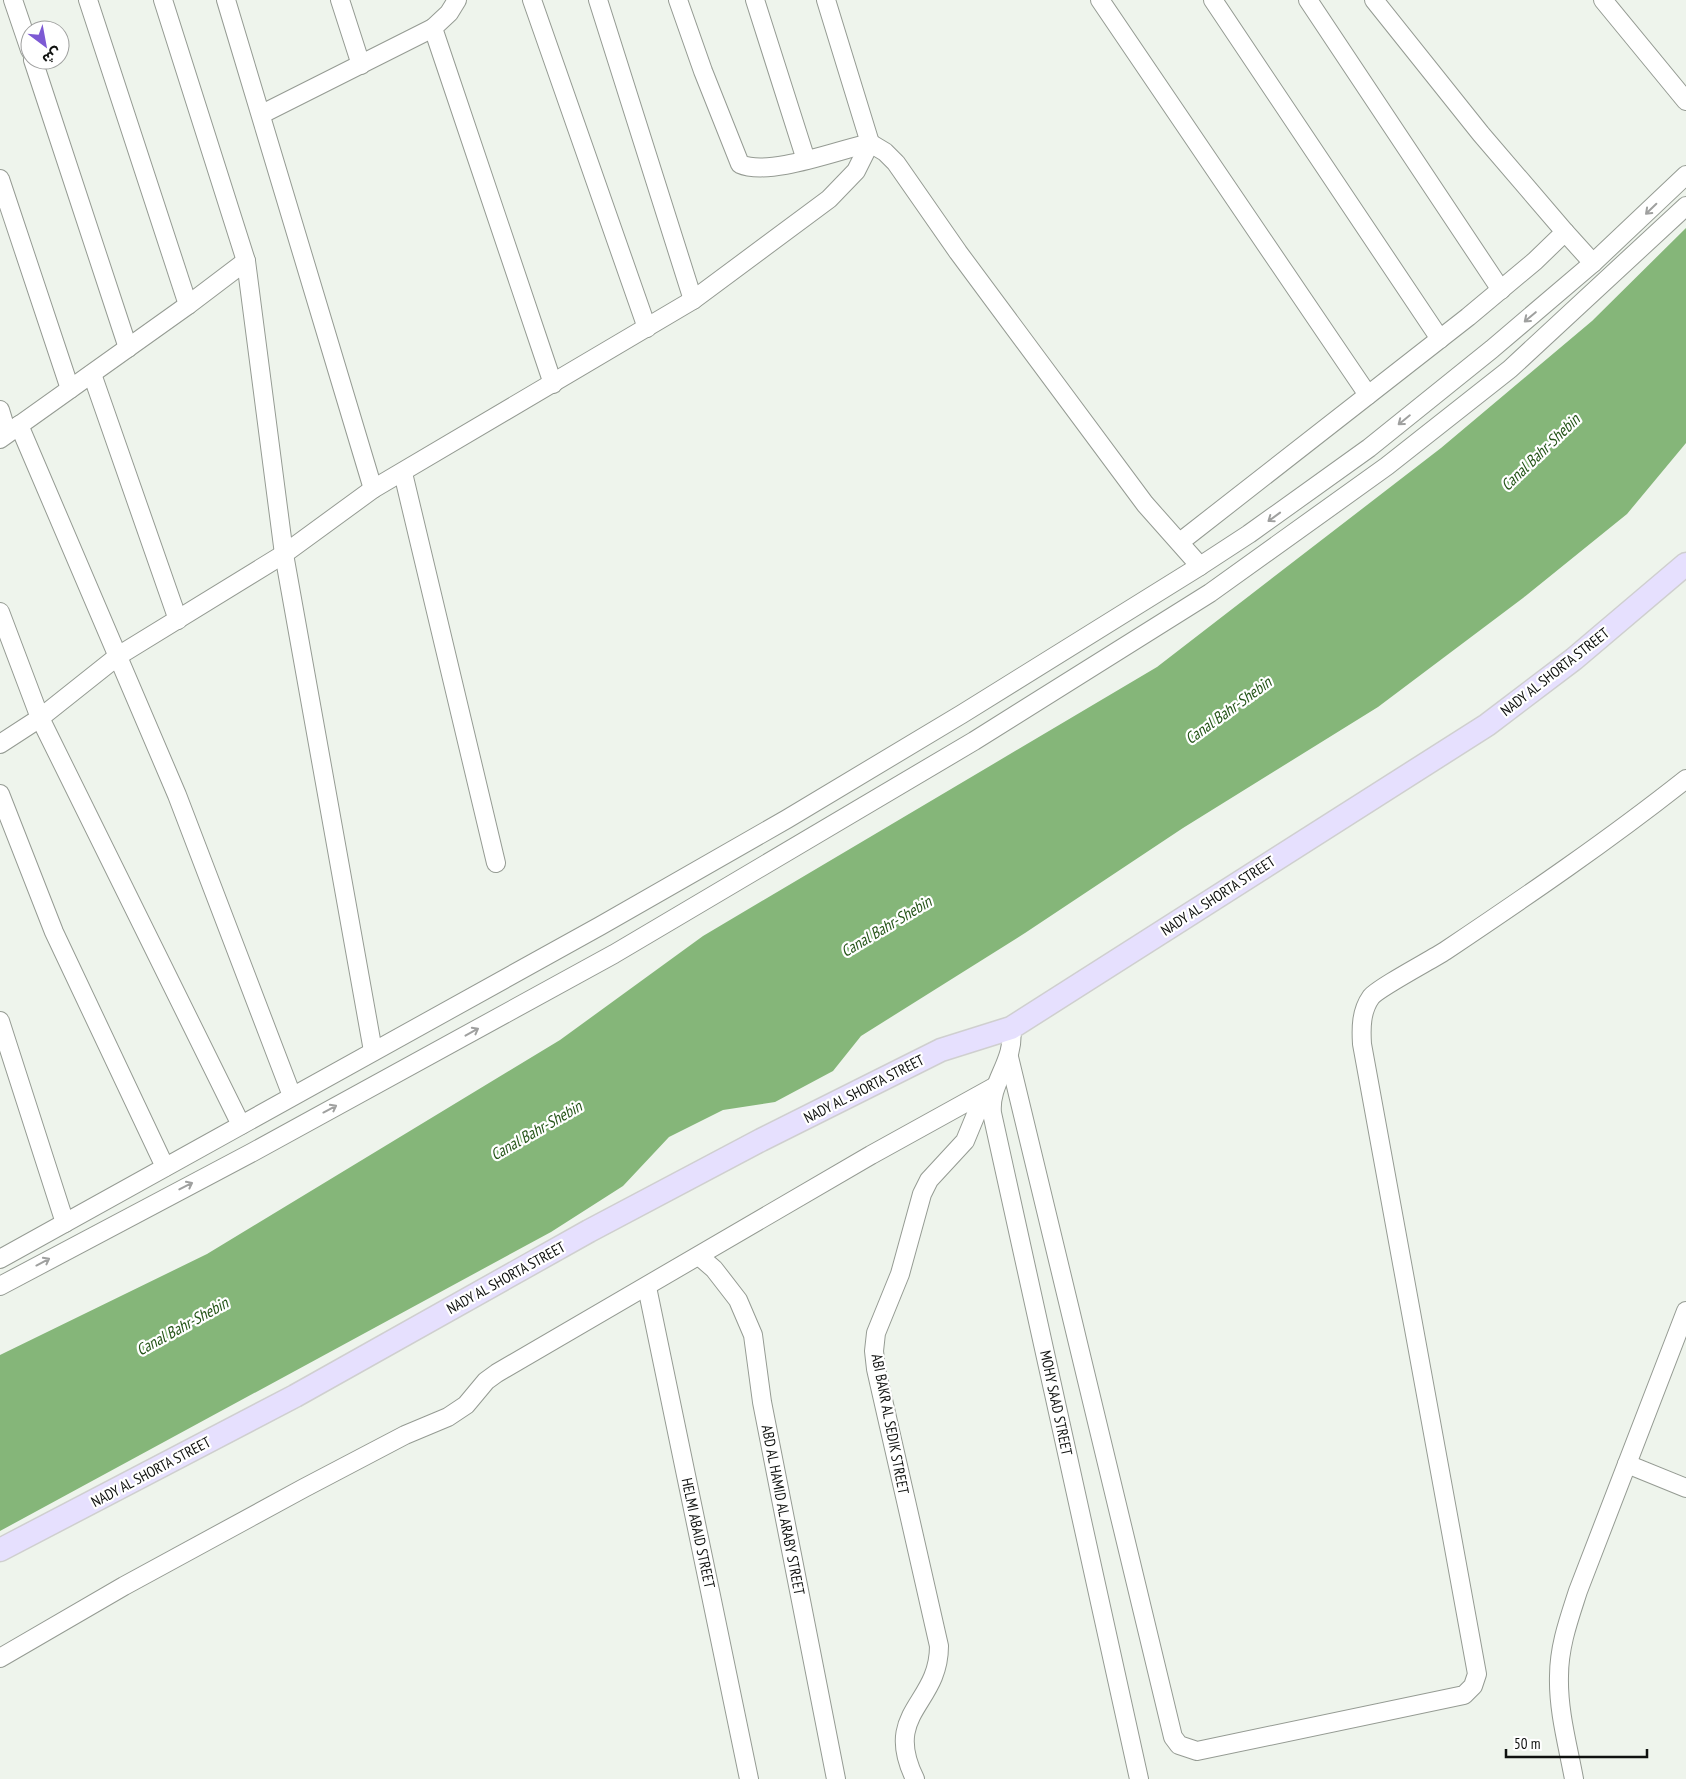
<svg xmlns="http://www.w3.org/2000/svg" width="1686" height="1779" viewBox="0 0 1686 1779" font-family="'PT Sans Narrow','Noto Sans Arabic',sans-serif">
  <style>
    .water { fill: #85b679 }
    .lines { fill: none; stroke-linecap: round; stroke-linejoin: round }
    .minor-casing { stroke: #959b93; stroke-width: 20 }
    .major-casing { stroke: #cfcfcf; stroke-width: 25 }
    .minor { stroke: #fff; stroke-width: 18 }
    .major { stroke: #e6e0fe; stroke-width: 22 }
    .oneway { stroke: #9fa09f }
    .labels { text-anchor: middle; stroke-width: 4.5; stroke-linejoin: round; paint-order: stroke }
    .street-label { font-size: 15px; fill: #0f110f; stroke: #fff }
    .water-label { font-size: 16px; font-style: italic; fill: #245417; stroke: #fff }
  </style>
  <rect width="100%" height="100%" fill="#eef4ec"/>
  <polygon class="water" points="1686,228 1686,443 1627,514 1523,598 1378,707 1183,828 1025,933 861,1036 833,1071 775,1102 723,1110 669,1137 623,1186 551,1232 0,1531 0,1355 207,1254 560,1040 703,936 1157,667 1441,448 1592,321"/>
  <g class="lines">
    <defs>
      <g id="minor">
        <polyline points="13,0 30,50"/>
        <polyline points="88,0 188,305"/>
        <polyline points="163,0 246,261 284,554 373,1051"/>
        <polyline points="226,0 373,489"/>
        <polyline points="340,0 361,65"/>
        <polyline points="457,0 449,13 433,28 553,384"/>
        <polyline points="532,0 647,328"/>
        <polyline points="598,0 693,300"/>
        <path d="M678,0l25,71 37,93c29,13 98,-14 130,-21l15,9 11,11 62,89 187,252 55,62"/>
        <polyline points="755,0 806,160"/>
        <polyline points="1100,0 1368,395"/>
        <polyline points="1213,0 1440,339"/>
        <polyline points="1308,0 1501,290"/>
        <polyline points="1374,0 1481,134 1565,232"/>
        <polyline points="1603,0 1686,101"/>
        <polyline points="33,60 128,348"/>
        <polyline points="262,114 433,28"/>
        <polyline points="0,179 70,389"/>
        <polyline points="92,374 178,620"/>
        <polyline points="0,410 7,433"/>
        <polyline points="19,425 177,795 292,1096"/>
        <polyline points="0,439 188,305 246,261"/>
        <polyline points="403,473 496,863"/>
        <polyline points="1180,542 1468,317 1535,261 1565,232 1593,263"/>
        <polyline points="0,612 40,718 241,1125"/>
        <polyline points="0,744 40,718 118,656 284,554 373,489 693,300 829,199 856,171 870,143 826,0"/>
        <polyline points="0,794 54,932 165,1167"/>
        <polyline points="0,1021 65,1223"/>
        <path d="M1011,1028c5,33 -22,54 -19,85l147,666"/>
        <path d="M1009,1057l164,680 6,8 18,6 267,-56 9,-9 4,-12 -115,-630c-1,-16 -1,-33 9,-47 7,-9 60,-37 74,-46 82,-55 164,-111 241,-172"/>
        <polyline points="699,1256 714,1269 738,1300 753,1335 762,1402 836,1779"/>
        <polyline points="0,1259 600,926 787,819 962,714 1200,566 1249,534 1369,448 1492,349 1593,263 1686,175"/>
        <polyline points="0,1286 253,1152 614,954 974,741 1210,593 1387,466 1510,369 1686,206"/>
        <polyline points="647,1287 749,1779"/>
        <polyline points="1627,1464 1686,1488"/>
        <polyline points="0,1658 124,1586 304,1488 405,1435 448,1417 466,1405 486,1381 497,1373 871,1155 994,1087"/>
        <path d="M915,1779c-33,-67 24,-74 24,-133l-63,-277 -2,-18 2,-18 24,-59 22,-80 7,-14 36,-39 12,-29 15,-22"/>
        <path d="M1574,1779c-6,-33 -16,-68 -15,-103 0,-30 10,-57 19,-85l108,-280"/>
      </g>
      <polyline id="major" points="0,1550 295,1396 589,1231 761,1140 941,1050 1011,1028 1487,725 1574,659 1686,564"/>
    </defs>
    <use href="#minor" class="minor-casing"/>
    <use href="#major" class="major-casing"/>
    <use href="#minor" class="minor"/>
    <use href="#major" class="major"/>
  </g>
  <defs><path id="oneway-shaft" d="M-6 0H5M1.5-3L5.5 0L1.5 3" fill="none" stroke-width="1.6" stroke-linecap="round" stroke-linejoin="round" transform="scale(1.25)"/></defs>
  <g class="oneway">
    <use href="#oneway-shaft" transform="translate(1651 209) rotate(136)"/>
    <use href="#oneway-shaft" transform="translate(1530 317) rotate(140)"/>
    <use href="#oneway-shaft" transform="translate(1404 420) rotate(141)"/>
    <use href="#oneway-shaft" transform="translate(1274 517) rotate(144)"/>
    <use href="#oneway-shaft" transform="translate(472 1032) rotate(-29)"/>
    <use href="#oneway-shaft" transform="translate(330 1109) rotate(-28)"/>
    <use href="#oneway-shaft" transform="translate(186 1186) rotate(-27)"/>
    <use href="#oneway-shaft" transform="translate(43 1262) rotate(-28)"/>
  </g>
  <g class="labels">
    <g class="street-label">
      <text transform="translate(1555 672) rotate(-38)" y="5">NADY AL SHORTA STREET</text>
      <text transform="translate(1218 896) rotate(-33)" y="5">NADY AL SHORTA STREET</text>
      <text transform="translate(864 1089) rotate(-27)" y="5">NADY AL SHORTA STREET</text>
      <text transform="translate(506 1278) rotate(-29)" y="5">NADY AL SHORTA STREET</text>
      <text transform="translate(1056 1403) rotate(78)" y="5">MOHY SAAD STREET</text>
      <text transform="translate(890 1424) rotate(79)" y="5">ABI BAKR AL SEDIK STREET</text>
      <text transform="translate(151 1472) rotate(-28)" y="5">NADY AL SHORTA STREET</text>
      <text transform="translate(783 1510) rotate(79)" y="5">ABD AL HAMID AL ARABY STREET</text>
      <text transform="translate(698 1533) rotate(78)" y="5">HELMI ABAID STREET</text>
    </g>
    <g class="water-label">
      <text transform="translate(1540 452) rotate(-44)" y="6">Canal Bahr-Shebin</text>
      <text transform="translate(1228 710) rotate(-36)" y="6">Canal Bahr-Shebin</text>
      <text transform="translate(886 926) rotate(-31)" y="6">Canal Bahr-Shebin</text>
      <text transform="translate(536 1130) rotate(-30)" y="6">Canal Bahr-Shebin</text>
      <text transform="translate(182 1326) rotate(-29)" y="6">Canal Bahr-Shebin</text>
    </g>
  </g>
  <g transform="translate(45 45) rotate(148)"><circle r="24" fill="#ffffff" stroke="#9fa09f"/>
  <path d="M0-4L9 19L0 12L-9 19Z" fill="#7d5ad4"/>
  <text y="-8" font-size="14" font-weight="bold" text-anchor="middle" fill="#0f110f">ش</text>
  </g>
  <path d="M1506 1749v8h141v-8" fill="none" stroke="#0f110f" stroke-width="2.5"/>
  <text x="1514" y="1749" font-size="15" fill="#0f110f" stroke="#ffffff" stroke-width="4" paint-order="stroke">50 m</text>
</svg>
